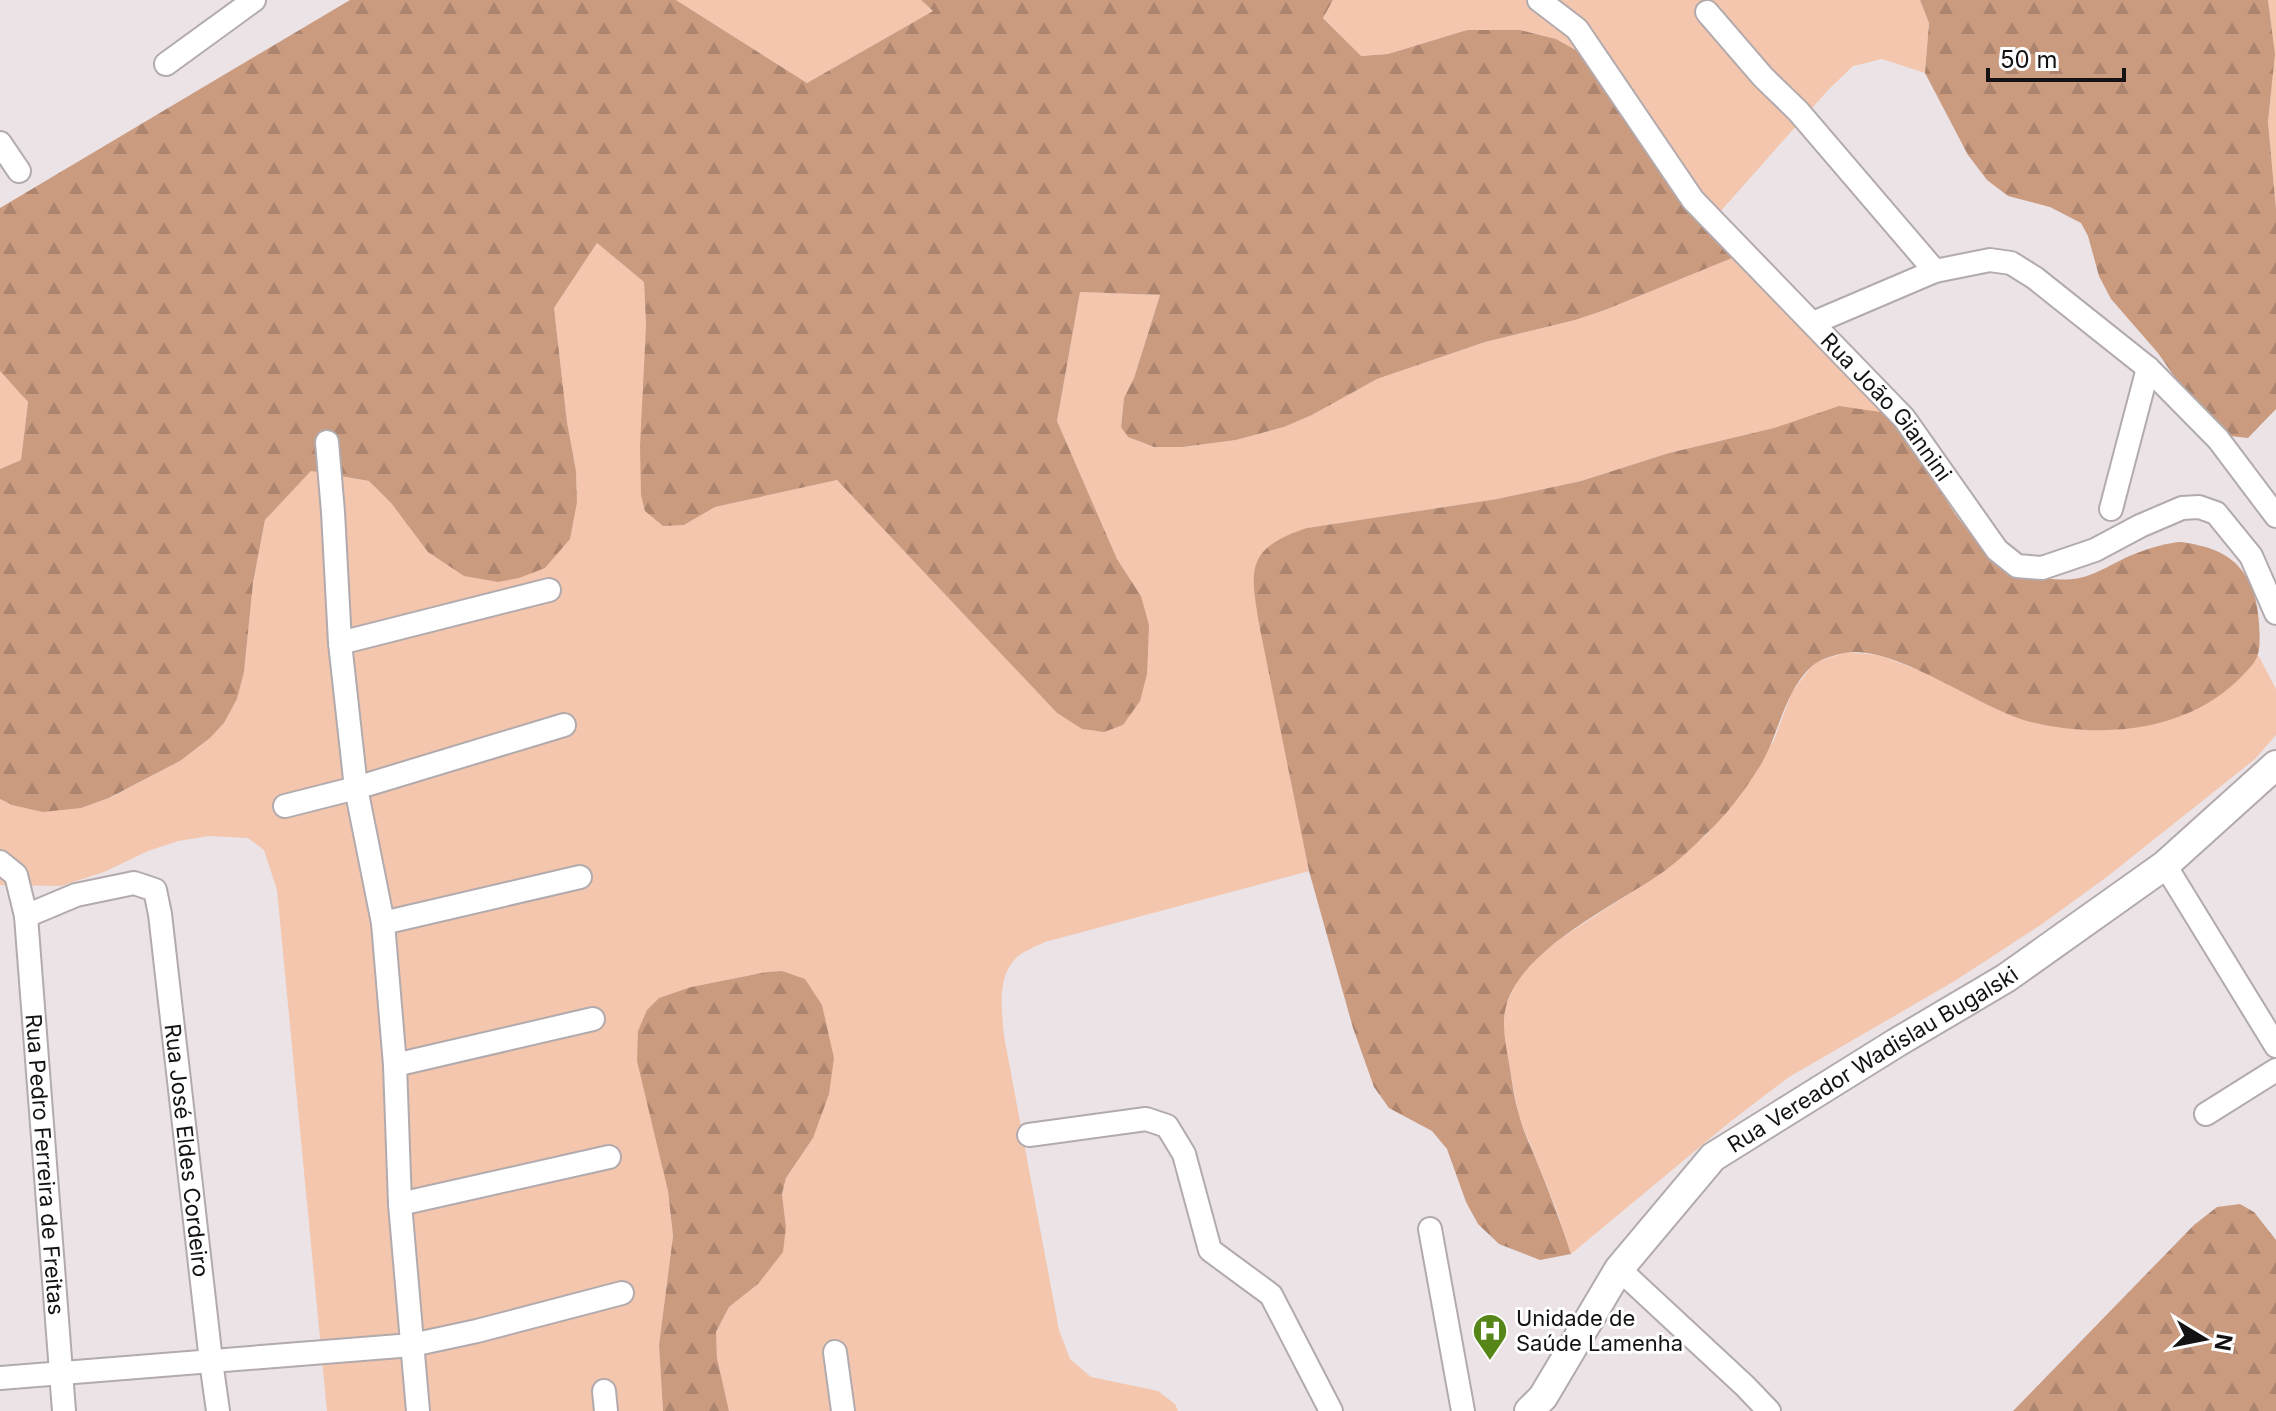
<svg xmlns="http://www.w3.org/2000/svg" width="2276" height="1411" viewBox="0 0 2276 1411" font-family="Inter,sans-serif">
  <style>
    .grass { fill: #f3c6ad }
    .forest { fill: url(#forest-firs) }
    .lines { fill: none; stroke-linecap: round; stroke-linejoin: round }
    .minor-casing { stroke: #b2aaac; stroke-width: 26 }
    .major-casing { stroke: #b2aaac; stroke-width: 32 }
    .minor { stroke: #fff; stroke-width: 22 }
    .major { stroke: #fff; stroke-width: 28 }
    .labels { text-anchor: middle; stroke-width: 6; stroke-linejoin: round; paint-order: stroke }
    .street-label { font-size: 22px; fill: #151213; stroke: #fff }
    .poi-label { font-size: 22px; fill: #151213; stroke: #fff; text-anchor: start }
  </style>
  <defs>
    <pattern id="forest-firs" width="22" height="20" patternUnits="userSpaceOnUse" patternTransform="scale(2)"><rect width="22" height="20" fill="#cb9b80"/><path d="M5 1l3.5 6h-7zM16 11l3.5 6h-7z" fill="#ad846e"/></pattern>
  </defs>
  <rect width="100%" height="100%" fill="#ebe3e6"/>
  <g class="grass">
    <polygon points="676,0 921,0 933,11 807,83"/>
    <polygon points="1333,0 1920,0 1929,23 1925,73 1882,59 1853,66 1828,90 1711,222 1581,53 1556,39 1520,30 1467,30 1388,54 1360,56 1323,17"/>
    <polygon points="2268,0 2276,0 2276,209 2268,122 2275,54"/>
    <path d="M597,243l47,39 2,44 38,199 31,-18 122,-27 220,233c27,17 35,24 66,12l18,-129 -24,-37 -60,-138 23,-129 80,3 -26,83 -10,20 -3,28 7,11 26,10h30l52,-7 48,-13 28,-12 65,-36 108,-37 90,-22 30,-10 132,-54 164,159 -127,13 -105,25 -88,28 -84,18 -190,29 -52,69 54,274 -264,71c-10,5 -21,9 -28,15 -21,20 -15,53 -13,79l55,294 11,29 21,18 67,14 17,13 3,7h-449l-12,-53 -1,-26 13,-25 29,-23 28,-57 -4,-33 4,-16 27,-40 -31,-167 -15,1 -76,15 -23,204 5,45 -14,109 4,66h-336l-50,-521 -13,-40 -16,-12 -39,-2 -31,5 -30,10 -44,21 -43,14 -61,-1v-86l12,6 69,3 29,-10 70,-37 30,-23 14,-15 13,-24 7,-27 9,-89 12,-63 46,-49 58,10 23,23 185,-2 -1,-31 -9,-49 -13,-114z"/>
    <polygon points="0,371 28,402 21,460 0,469"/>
    <polygon points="1847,652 1878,655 2081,730 2111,730 2157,723 2245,673 2258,655 2276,689 2276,735 2255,759 2108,876 2042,924 1953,982 1789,1077 1731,1121 1571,1254 1556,1208 1519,1117 1503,1033 1505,1008 1516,982 1536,959 1560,939 1667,869 1707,834 1774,740 1792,692 1814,663"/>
  </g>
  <g class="forest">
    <polygon points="350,0 676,0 807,83 933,11 921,0 1333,0 1323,18 1361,56 1388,54 1467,30 1520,30 1556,39 1581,53 1737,256 1605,310 1575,320 1485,342 1377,379 1312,415 1284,427 1236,440 1183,447 1154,447 1128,437 1121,427 1124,398 1134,378 1160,295 1080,292 1057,421 1117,559 1141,596 1149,625 1147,674 1140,701 1123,725 1104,732 1082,729 1057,713 837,480 715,507 684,525 663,526 645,511 641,495 640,446 646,326 644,282 597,243 554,308 567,422 576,471 577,502 570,539 545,568 519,578 498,582 464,576 428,552 392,504 369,481 311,471 265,520 253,583 244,672 237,699 224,723 210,738 180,761 109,798 81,808 43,812 12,805 0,799 0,469 21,460 28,402 0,371 0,208"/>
    <polygon points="1920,0 2268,0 2275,54 2268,122 2276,209 2276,409 2248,438 2221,435 2201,415 2158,353 2111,299 2099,276 2088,236 2081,223 2050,207 2008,196 1987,180 1968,155 1925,73 1929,23"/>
    <path d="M1839,406l62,9c30,57 57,129 121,156 16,7 33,10 51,8 22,-2 44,-19 64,-26 13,-5 30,-10 43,-11 3,0 14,2 17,3 29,6 46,19 57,48 4,13 8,47 4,61 -2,9 -14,20 -21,27 -53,51 -137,58 -206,41 -52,-13 -137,-79 -187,-69 -10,2 -26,7 -32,13 -28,25 -33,69 -52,100 -15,24 -34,50 -55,69 -12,12 -26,25 -39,35 -47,34 -150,80 -161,141 -3,18 1,35 4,52 3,17 5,35 10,52 5,19 15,38 22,57 11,27 21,54 30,82l-31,6 -41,-16 -21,-20 -12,-22 -19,-53 -15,-18 -43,-23 -15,-21 -21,-59 -44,-157 -49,-242c-10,-59 -16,-80 47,-101l190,-29 84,-18 88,-28 105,-25z"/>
    <polygon points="782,971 805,979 822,1005 834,1058 829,1094 813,1138 786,1178 782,1194 786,1227 783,1252 758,1284 729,1307 716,1332 717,1358 729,1411 663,1411 659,1345 673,1236 668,1191 637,1061 638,1031 647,1010 659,998 691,987 767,972"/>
    <polygon points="2240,1204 2254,1212 2276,1240 2276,1411 2013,1411 2194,1225 2217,1207"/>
  </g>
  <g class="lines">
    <defs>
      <g id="minor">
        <path id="s1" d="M1539,0l38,29 116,171 211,218 93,132 20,16 25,2 53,-18 45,-24 42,-18 17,-1 17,6 35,43 25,57"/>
        <polyline points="1707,12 1763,77 1798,111 1935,271"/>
        <polyline points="166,64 254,0"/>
        <polyline points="0,143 19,171"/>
        <polyline points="1813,323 1935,271 1990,260 2011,263 2035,278 2148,368 2218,439 2276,516"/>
        <polyline points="327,442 333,512 340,643 356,788 383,923 395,1065 400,1204 418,1411"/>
        <polyline points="2111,509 2148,368"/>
        <polyline points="340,643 549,590"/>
        <polyline points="285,806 356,788 564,725"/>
        <path id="s2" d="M0,862l16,13 10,41 38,495"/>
        <polyline points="2165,865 2276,1046"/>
        <path id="s3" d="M26,916l50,-21 58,-12 21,7 5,24 51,447 7,50"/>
        <polyline points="383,923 580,877"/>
        <polyline points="395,1065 593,1019"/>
        <polyline points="2206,1114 2276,1070"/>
        <polyline points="1029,1135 1146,1119 1167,1126 1184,1154 1210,1250 1271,1295 1331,1411"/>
        <polyline points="400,1204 609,1157"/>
        <polyline points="1430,1229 1463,1411"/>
        <polyline points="1619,1269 1745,1386 1769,1411"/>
        <polyline points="835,1352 843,1411"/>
        <polyline points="0,1378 412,1345 477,1331 622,1293"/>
        <polyline points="604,1391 606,1411"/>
      </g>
      <g id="major">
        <path id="s4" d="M1529,1411l14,-14 76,-128 94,-112 183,-114 110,-65 159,-113 111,-100"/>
      </g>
    </defs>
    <use href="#minor" class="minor-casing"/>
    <use href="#major" class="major-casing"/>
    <use href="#minor" class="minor"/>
    <use href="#major" class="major"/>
  </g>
  <defs>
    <symbol id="hospital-pin" viewBox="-11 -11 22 30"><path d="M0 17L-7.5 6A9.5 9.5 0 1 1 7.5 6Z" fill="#578618" stroke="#fff"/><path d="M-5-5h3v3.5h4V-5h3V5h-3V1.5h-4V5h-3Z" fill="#fff"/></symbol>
  </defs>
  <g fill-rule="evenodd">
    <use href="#hospital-pin" x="1470" y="1311" width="40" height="54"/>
  </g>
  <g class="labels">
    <g class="street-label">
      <text dy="8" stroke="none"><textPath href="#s1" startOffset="538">Rua João Giannini</textPath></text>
      <text dy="8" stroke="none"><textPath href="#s4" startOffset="502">Rua Vereador Wadislau Bugalski</textPath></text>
      <text dy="8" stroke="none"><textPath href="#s3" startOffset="398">Rua José Eldes Cordeiro</textPath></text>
      <text dy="8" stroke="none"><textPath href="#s2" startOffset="312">Rua Pedro Ferreira de Freitas</textPath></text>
    </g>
    <g class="poi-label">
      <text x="1516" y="1326">Unidade de<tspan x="1516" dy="25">Saúde Lamenha</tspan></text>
    </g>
  </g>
  <g transform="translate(2204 1339) rotate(100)" stroke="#ffffff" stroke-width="6" paint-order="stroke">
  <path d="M0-6L14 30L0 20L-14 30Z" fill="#151213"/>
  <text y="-12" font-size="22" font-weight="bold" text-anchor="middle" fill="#151213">N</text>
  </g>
  <path d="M1988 68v12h136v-12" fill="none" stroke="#151213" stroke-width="4"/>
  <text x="2000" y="68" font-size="24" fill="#151213" stroke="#ffffff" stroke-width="6" paint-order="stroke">50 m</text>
</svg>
